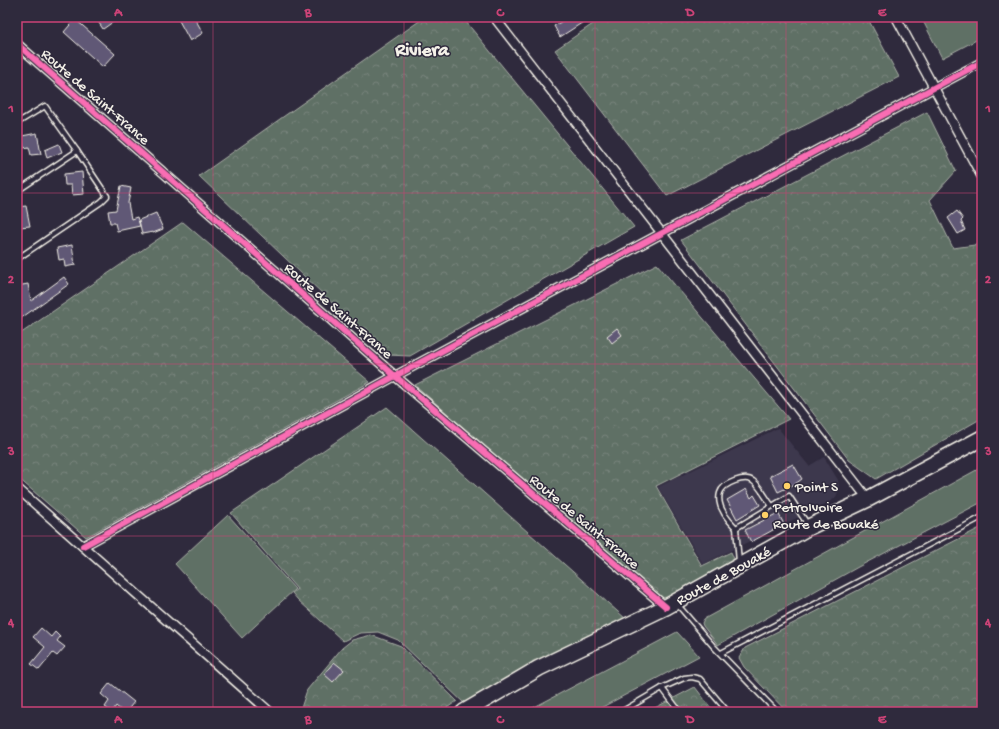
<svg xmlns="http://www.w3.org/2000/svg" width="999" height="729" viewBox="0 0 999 729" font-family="'Gochi Hand',sans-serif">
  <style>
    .built { fill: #3e384e }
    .grass { fill: #5f6f65; stroke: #aab0a6 }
    .forest { fill: url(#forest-crowns); stroke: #aab0a6 }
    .building { fill: #615976; stroke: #f4f1e8 }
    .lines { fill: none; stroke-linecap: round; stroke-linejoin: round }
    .lane-casing { stroke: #f4f1e8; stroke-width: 7 }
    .street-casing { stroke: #f4f1e8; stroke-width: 11 }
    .highway-casing { stroke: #f4f1e8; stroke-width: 18 }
    .lane { stroke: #2f2a3d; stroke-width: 4 }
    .street { stroke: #2f2a3d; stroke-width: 8 }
    .highway { stroke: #2f2a3d; stroke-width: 15 }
    .cycleway-casing { stroke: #2f2a3d; stroke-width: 8 }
    .cycleway { stroke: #f96db3; stroke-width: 6 }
    .grid { fill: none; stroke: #cc4377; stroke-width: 1; stroke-opacity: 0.55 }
    .poi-dot { fill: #ffd166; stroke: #2f2a3d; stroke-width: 1.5 }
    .labels { text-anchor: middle; stroke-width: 3; stroke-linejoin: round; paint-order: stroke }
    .street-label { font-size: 15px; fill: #f4f1e8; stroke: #2f2a3d }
    .poi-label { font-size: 15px; fill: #f4f1e8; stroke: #2f2a3d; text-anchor: start }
    .district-label { font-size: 19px; font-weight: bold; fill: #f4f1e8; stroke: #2f2a3d }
    .neatline { fill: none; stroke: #cc4377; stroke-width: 1.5 }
    .grid-label { font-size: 13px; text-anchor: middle; font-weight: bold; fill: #cc4377 }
  </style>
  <defs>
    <pattern id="forest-crowns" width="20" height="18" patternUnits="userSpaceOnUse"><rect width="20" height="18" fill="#5f6f65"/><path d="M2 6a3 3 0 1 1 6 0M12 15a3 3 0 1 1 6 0" fill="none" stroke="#77847b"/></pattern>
  </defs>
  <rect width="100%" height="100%" fill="#2f2a3d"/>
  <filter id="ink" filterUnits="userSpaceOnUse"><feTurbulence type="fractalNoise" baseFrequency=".025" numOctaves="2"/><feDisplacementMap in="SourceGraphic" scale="8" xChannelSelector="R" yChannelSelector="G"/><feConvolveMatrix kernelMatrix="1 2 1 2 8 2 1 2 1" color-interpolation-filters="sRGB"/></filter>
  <g filter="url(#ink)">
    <polygon class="built" points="778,428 809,466 824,457 838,480 839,488 836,497 831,501 703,564 658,487"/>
    <g class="grass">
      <polygon points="921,17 982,17 982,37 942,58"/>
      <polygon points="982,467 982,502 858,567 718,645 703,626 702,623 704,619"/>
      <polygon points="228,515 295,589 242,638 175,564"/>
      <polygon points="677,632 699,656 593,712 525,712"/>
    </g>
    <g class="forest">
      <polygon points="425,17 462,17 634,227 410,356 387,355 199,176"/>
      <polygon points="603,17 867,17 899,77 667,196 555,50"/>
      <polygon points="927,112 956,171 930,200 953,248 982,244 982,418 876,479 849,460 681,240"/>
      <polygon points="183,222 370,382 86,537 17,477 17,336"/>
      <polygon points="657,264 789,419 656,486 702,566 731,552 737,566 666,606 415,385"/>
      <polygon points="387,407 626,619 466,705 398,640 378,632 360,633 343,641 298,600 292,593 297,589 231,513"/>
      <polygon points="982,527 982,712 787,712 744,667 739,658 745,648"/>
      <polygon points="371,635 401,646 457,701 441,712 300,711 307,690 342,648 352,640"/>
      <polygon points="695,687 714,712 647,712"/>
    </g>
    <g class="building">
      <polygon points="95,17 120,17 103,29"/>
      <polygon points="177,17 194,17 203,33 190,41"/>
      <polygon points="569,17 591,17 560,37 554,26"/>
      <polygon points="75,19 115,54 103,67 64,32"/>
      <polygon points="37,133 41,154 31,155 29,147 24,148 22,136"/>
      <polygon points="59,144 62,152 47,158 45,150"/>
      <polygon points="82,172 84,194 72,195 71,185 65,185 64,174"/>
      <polygon points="121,186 131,188 128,203 131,219 137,217 140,226 117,231 115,223 110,223 108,211 116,210"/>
      <polygon points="26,206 30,226 20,227 18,219 17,220 17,207"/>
      <polygon points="957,211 963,219 961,221 965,230 958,234 948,218"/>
      <polygon points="156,213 163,229 153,233 153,232 142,234 139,220"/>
      <polygon points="72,245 75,265 65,267 64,259 59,260 57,248"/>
      <polygon points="64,277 69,284 17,321 17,286 28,284 31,301"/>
      <polygon points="617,328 622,335 612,343 607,336"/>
      <polygon points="793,464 802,479 795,484 778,492 770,476"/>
      <polygon points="746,489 751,498 754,495 760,505 737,519 727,500"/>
      <polygon points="778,513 784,524 751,542 745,530"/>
      <polygon points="41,628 51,637 55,632 60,637 57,641 65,647 57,656 53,653 39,670 31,664 45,647 33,637"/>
      <polygon points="334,662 344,670 333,682 324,674"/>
      <polygon points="110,683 134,702 126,712 123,712 116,706 112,712 105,707 109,701 101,694"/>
    </g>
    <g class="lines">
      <defs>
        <g id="lane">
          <polyline points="17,123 45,106 77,151 107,196 101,202 17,259"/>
          <polyline points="17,191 77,151"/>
          <path d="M736,528c-8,-8 -20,-22 -16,-35 3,-10 25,-18 33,-12 7,5 14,19 19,25"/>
          <polyline points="739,562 736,528 789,496 808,525"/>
          <polyline points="677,604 714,647 777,712"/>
          <polyline points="721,653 982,517"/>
          <polyline points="662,688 680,712"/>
          <polyline points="621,712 662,688 684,678 692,677 700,679 728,712"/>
        </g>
        <g id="street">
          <polyline points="494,17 868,499"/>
          <polyline points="896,17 982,177"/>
          <polyline points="17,44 395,376 666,607"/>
          <polyline points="17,488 270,712"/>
          <polyline points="83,546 395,376 982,62"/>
        </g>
        <polyline id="highway" points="464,712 539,668 666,607 809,527 868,499 982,438"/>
      </defs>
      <use href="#lane" class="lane-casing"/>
      <use href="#street" class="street-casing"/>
      <use href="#highway" class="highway-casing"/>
      <use href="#lane" class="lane"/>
      <use href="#street" class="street"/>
      <use href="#highway" class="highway"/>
      <defs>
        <g id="cycleway">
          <polyline points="17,44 395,376 666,607"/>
          <polyline points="83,546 395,376 982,62"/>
        </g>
      </defs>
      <use href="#cycleway" class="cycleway-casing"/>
      <use href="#cycleway" class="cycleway"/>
    </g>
  </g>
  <path class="grid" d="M213,17v695M404,17v695M595,17v695M786,17v695M17,193h965M17,364h965M17,536h965"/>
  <g class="poi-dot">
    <circle cx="787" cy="486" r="4"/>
    <circle cx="765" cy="515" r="4"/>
  </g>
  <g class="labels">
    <g class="street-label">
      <text transform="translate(96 96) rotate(41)" y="5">Route de Saint-France</text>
      <text transform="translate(339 310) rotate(41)" y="5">Route de Saint-France</text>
      <text transform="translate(585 521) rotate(40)" y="5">Route de Saint-France</text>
      <text transform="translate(723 575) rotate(-29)" y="5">Route de Bouaké</text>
    </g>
    <g class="poi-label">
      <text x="795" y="491">Point S</text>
      <text x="773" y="511">PetroIvoire<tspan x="773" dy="17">Route de Bouaké</tspan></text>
    </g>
    <g class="district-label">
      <text x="422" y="55">Riviera</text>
    </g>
  </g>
  <rect width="999" height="729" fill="none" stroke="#2f2a3d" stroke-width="44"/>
  <rect x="22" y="22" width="955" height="685" class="neatline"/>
  <g class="grid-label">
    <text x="118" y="16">A</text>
    <text x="308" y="16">B</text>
    <text x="500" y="16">C</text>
    <text x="690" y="16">D</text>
    <text x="882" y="16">E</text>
    <text x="11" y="112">1</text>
    <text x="988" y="112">1</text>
    <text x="11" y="283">2</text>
    <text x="988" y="283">2</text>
    <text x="11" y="455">3</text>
    <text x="988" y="455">3</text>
    <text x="11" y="626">4</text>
    <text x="988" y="626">4</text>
    <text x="118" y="723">A</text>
    <text x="308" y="723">B</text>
    <text x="500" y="723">C</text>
    <text x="690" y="723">D</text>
    <text x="882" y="723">E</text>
  </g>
</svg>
